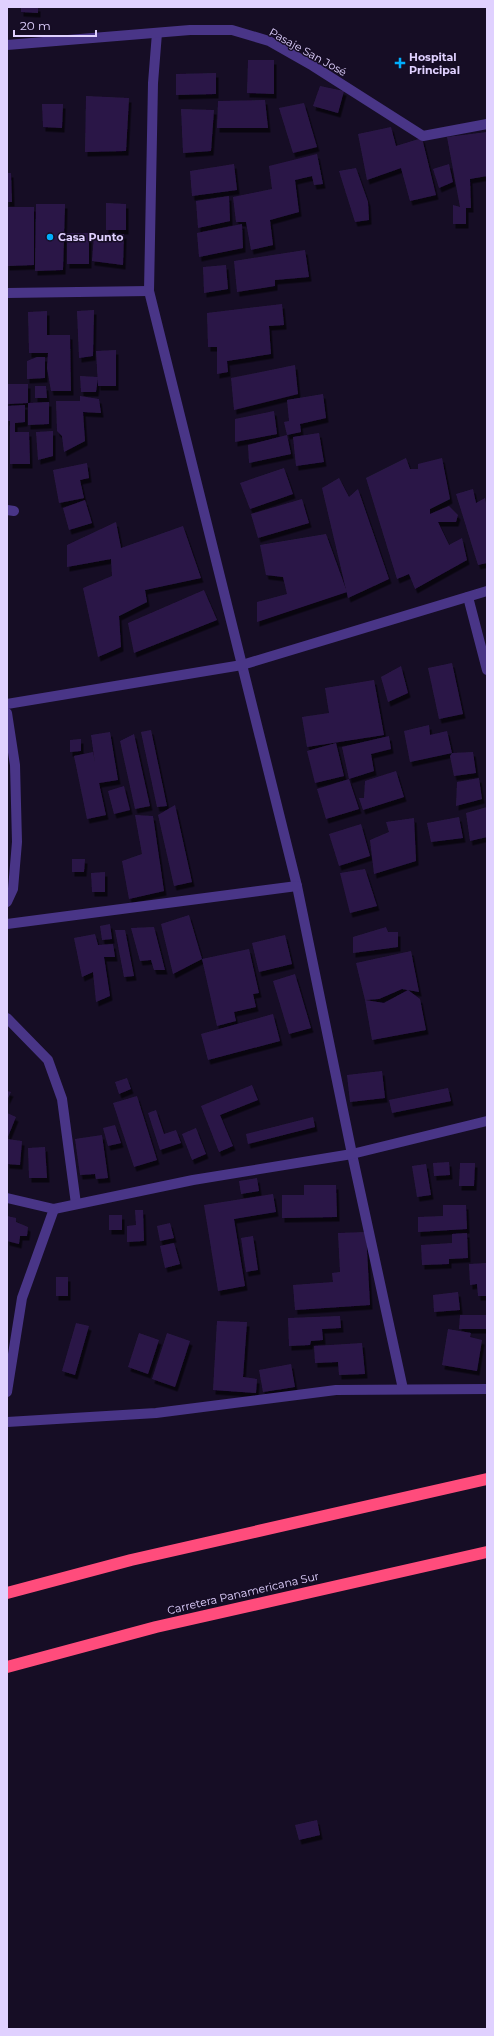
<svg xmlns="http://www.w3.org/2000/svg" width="494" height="2036" viewBox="0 0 494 2036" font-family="Montserrat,sans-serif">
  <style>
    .building { fill: #2b1847; filter: url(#shadow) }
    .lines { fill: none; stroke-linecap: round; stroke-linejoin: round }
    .minor { stroke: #493587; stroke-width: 10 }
    .motorway { stroke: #ff4c7c; stroke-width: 12 }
    .poi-dot { fill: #00aefc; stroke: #160d25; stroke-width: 1.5 }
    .labels { text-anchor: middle; stroke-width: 3; stroke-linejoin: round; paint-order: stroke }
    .street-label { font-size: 11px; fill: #e0d1ff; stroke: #160d25 }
    .poi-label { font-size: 11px; font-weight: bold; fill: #e0d1ff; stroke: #160d25; text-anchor: start }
  </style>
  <defs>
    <filter id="shadow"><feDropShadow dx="2.5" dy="4.5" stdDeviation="0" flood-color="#0009"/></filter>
  </defs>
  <rect width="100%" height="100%" fill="#160d25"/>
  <g class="building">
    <polygon points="21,7 38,7 38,13 21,12"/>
    <polygon points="248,60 274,60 274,94 247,93"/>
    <polygon points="216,73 216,94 176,95 176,74"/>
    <polygon points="320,86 344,91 338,113 313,106"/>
    <polygon points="86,96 129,98 126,151 85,152"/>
    <polygon points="265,100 268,128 217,128 218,101"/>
    <polygon points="304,103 317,147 293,153 279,108"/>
    <polygon points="42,104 63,104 62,128 43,127"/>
    <polygon points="181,109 214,110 211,151 183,153"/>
    <polygon points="391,127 396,146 422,138 436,195 410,201 401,168 367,180 358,134"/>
    <polygon points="487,132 487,176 470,179 471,208 466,208 466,224 453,224 453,205 460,207 447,137"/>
    <polygon points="317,154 323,184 314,185 312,176 295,180 299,212 270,220 273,245 251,250 246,222 236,222 233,197 272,189 269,166"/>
    <polygon points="234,164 237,190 192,196 190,171"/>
    <polygon points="449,164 453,182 439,188 433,169"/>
    <polygon points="356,168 368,202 369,220 355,222 339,171"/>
    <polygon points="7,173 11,173 12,202 7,202"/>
    <polygon points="229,196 230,221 198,228 196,201"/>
    <polygon points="106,203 126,204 126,230 106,230"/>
    <polygon points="36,204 65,204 63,270 35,271"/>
    <polygon points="7,207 34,207 34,265 7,266"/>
    <polygon points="242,224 243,248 199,257 197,233"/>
    <rect x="67" y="233" width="22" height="31"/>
    <polygon points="124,234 123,265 92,261 94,235"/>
    <polygon points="305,250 309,277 275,280 275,286 237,292 234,261"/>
    <polygon points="226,265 228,289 204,293 203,267"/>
    <polygon points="282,304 284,325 269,326 271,354 227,361 228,372 217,374 217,347 208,347 207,313"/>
    <polygon points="94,310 93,356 79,358 77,311"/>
    <polygon points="47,311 47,335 70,335 71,391 51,391 47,368 48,353 29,353 28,312"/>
    <polygon points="116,350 116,386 98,386 96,351"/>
    <polygon points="37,357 45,357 45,378 27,379 27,361"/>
    <polygon points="295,365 298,394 234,410 231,378"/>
    <polygon points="80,376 98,377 96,392 81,392"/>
    <polygon points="7,384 28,384 28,403 7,404"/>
    <polygon points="35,386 46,386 47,398 35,398"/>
    <polygon points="323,394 326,418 300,424 301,432 287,435 284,422 289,421 287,400"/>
    <polygon points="80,396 99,399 101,413 83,412 85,441 64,452 62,436 57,431 56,401 80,401"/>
    <polygon points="49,402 49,424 28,425 28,403"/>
    <polygon points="25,405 25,422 15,423 15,432 29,432 30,464 10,464 10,421 7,421 7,406"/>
    <polygon points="274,411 277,434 235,442 235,419"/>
    <polygon points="53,431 53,456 38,460 36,432"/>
    <polygon points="319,433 324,462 296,466 293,437"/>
    <polygon points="287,435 291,454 249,463 248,445"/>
    <polygon points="406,458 410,469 418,469 418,464 442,458 450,499 430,509 430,514 449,506 458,515 456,522 438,522 449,545 462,538 467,560 415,589 409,574 397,579 366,478"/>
    <polygon points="87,463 89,478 80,480 84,498 59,503 53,470"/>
    <polygon points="284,468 293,494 250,509 240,483"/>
    <polygon points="339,478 349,497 358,489 389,579 348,598 322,488"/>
    <polygon points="473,489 476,503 485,498 487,508 487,563 478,565 456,494"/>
    <polygon points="302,499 309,523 258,538 251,514"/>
    <polygon points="85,500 92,523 69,530 63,508"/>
    <polygon points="116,522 121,548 183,526 201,578 145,590 147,602 119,616 121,647 98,657 83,588 112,576 111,559 67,567 67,545"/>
    <polygon points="326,534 347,592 257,622 257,602 287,594 283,577 266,575 260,545"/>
    <polygon points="204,590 217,620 134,653 128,623"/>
    <polygon points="452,663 463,714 439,719 428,668"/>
    <polygon points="401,666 408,693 388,702 381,677"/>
    <polygon points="374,680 384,735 307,747 302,717 329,713 325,688"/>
    <polygon points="429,725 430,735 447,731 452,753 410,762 404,731"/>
    <polygon points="151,730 167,806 157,807 141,732"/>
    <polygon points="110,732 118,780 99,783 106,815 87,819 74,756 93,752 95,763 91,735"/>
    <polygon points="134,734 150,806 135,809 120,741"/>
    <polygon points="389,736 391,749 371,754 374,771 349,779 342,747"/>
    <polygon points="81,739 81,751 70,752 70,740"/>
    <polygon points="336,743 344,776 315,783 307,751"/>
    <polygon points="473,752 476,773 454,776 450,756 452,753"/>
    <polygon points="396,771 404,797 363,810 359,798 364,798 365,781"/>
    <polygon points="479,778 482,799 456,806 457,782"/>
    <polygon points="349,779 359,809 326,819 317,789"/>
    <polygon points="124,786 130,810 114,814 108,791"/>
    <polygon points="175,805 192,882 174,886 158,815"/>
    <polygon points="487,807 487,837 470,841 466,813"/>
    <polygon points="135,815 153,816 164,891 129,899 122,861 142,854"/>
    <polygon points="459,817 463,838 431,842 427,823"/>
    <polygon points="414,818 416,861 374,874 370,840 389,832 386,822"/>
    <polygon points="361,824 370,856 339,866 329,834"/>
    <polygon points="72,859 85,859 84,872 72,872"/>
    <polygon points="365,869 377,906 350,913 340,873"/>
    <polygon points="105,872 105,892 92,892 91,873"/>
    <polygon points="189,915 202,959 173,974 161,924"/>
    <polygon points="110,924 112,939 102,940 100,926"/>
    <polygon points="154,927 165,970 154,970 151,960 140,961 131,928"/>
    <polygon points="386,927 388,932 398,932 398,947 353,953 353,937"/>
    <polygon points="115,930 125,930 134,976 124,977"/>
    <polygon points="95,934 98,945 113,944 115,957 104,957 110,996 96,1002 93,972 82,977 74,938"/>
    <polygon points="285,935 292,964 259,972 252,943"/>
    <polygon points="249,949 259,993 253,994 256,1007 234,1012 236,1021 217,1026 202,959"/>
    <polygon points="411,951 419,992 402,989 379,999 365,1000 356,963"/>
    <polygon points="295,974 311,1028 289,1034 273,981"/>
    <polygon points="408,990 420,999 426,1030 372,1040 365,1000 384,1003"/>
    <polygon points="273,1014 280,1041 208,1060 201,1034"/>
    <polygon points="382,1071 385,1098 350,1102 347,1075"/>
    <polygon points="127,1078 131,1089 119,1094 115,1082"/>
    <polygon points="252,1085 258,1100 220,1115 233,1146 219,1152 201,1106"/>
    <polygon points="448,1088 451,1101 392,1113 389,1100"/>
    <polygon points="7,1091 11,1092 7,1100"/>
    <polygon points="137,1096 157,1160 134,1167 113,1103"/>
    <polygon points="156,1110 164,1134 176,1130 181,1143 160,1150 148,1113"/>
    <polygon points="7,1113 16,1117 7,1139 22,1141 20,1165 7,1164"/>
    <polygon points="313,1117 315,1127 248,1144 246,1134"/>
    <polygon points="115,1125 121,1143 108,1146 103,1128"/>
    <polygon points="196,1128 206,1154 192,1160 182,1134"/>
    <polygon points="102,1135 108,1178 96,1179 95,1174 80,1175 75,1139"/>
    <polygon points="45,1147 47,1178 29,1178 28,1148"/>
    <polygon points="449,1162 450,1175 434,1176 433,1163"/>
    <polygon points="460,1163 475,1163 474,1186 459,1186"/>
    <polygon points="426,1164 431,1195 417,1197 412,1166"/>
    <polygon points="257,1178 259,1191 241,1194 239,1181"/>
    <polygon points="304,1185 336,1185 337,1217 282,1218 282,1195 304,1195"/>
    <polygon points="273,1194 276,1212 234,1219 245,1286 218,1291 204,1205"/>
    <polygon points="443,1205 466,1205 467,1229 418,1232 418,1217 443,1216"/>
    <polygon points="135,1210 143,1210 144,1241 127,1242 127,1226 136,1225"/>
    <rect x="109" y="1215" width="13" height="15"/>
    <polygon points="7,1216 16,1218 16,1222 28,1227 27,1236 20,1236 19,1244 7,1241"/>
    <polygon points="170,1223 174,1238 160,1241 157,1226"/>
    <polygon points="366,1232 370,1305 295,1310 293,1285 333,1282 332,1273 340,1272 338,1233"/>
    <polygon points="467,1233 468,1258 449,1259 449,1264 422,1265 421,1245 452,1243 452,1234"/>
    <polygon points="253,1236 258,1270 246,1272 241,1238"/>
    <polygon points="174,1243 180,1264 165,1268 160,1246"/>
    <polygon points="487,1263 487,1296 478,1296 477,1284 470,1285 469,1264"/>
    <rect x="56" y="1277" width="12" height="19"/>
    <polygon points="458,1292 460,1310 434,1312 433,1295"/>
    <polygon points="460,1315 487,1315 487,1329 459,1329"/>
    <polygon points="340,1316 341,1328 322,1329 323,1340 311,1341 310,1345 289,1346 288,1318"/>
    <polygon points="217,1321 247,1322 243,1377 257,1379 256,1393 213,1390"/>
    <polygon points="76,1323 89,1326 75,1375 62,1371"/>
    <polygon points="448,1329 471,1333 470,1337 482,1340 477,1371 442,1365"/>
    <polygon points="139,1333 159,1340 148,1374 128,1367"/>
    <polygon points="167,1333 190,1341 175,1387 152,1379"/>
    <polygon points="362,1343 365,1374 339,1375 338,1362 315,1363 314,1346"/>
    <polygon points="291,1364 295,1387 263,1392 259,1370"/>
    <polygon points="317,1820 320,1835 299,1840 295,1825"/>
  </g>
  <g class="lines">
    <g class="minor">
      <polyline points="157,33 153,83 149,291 297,886 352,1154 403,1389"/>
      <polyline points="7,45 190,30 232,30 269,41 313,66 423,136 487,124"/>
      <polyline points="7,293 149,291"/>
      <polyline points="7,510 14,511"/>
      <polyline points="468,597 487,670"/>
      <polyline points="7,704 242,665 487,591"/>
      <polyline points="7,713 15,765 17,842 13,889 7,902"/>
      <polyline points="7,924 297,886"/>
      <polyline points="7,1018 48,1060 62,1099 76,1204"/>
      <polyline points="7,1198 54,1209 193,1180 352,1154 487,1121"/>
      <polyline points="7,1392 22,1298 54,1209"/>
      <polyline points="7,1422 156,1413 336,1390 487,1389"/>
    </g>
    <g class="motorway">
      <polyline points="7,1593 131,1560 487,1479"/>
      <polyline points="7,1667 156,1627 487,1552"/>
    </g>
  </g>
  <g class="poi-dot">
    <path d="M398 57h4v4h4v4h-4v4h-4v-4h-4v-4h4z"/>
    <circle cx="50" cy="237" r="4"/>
  </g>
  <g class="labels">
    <g class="street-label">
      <text transform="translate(308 52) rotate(29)" y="4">Pasaje San José</text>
      <text transform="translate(243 1593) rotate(-13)" y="4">Carretera Panamericana Sur</text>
    </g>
    <g class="poi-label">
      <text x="409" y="61">Hospital<tspan x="409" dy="13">Principal</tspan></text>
      <text x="58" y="241">Casa Punto</text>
    </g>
  </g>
  <rect width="494" height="2036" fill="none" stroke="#e0d1ff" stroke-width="16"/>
  <path d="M14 30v6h82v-6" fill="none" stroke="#e0d1ff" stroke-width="2"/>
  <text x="20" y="30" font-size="12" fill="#e0d1ff" stroke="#160d25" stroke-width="3" paint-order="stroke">20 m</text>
</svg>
